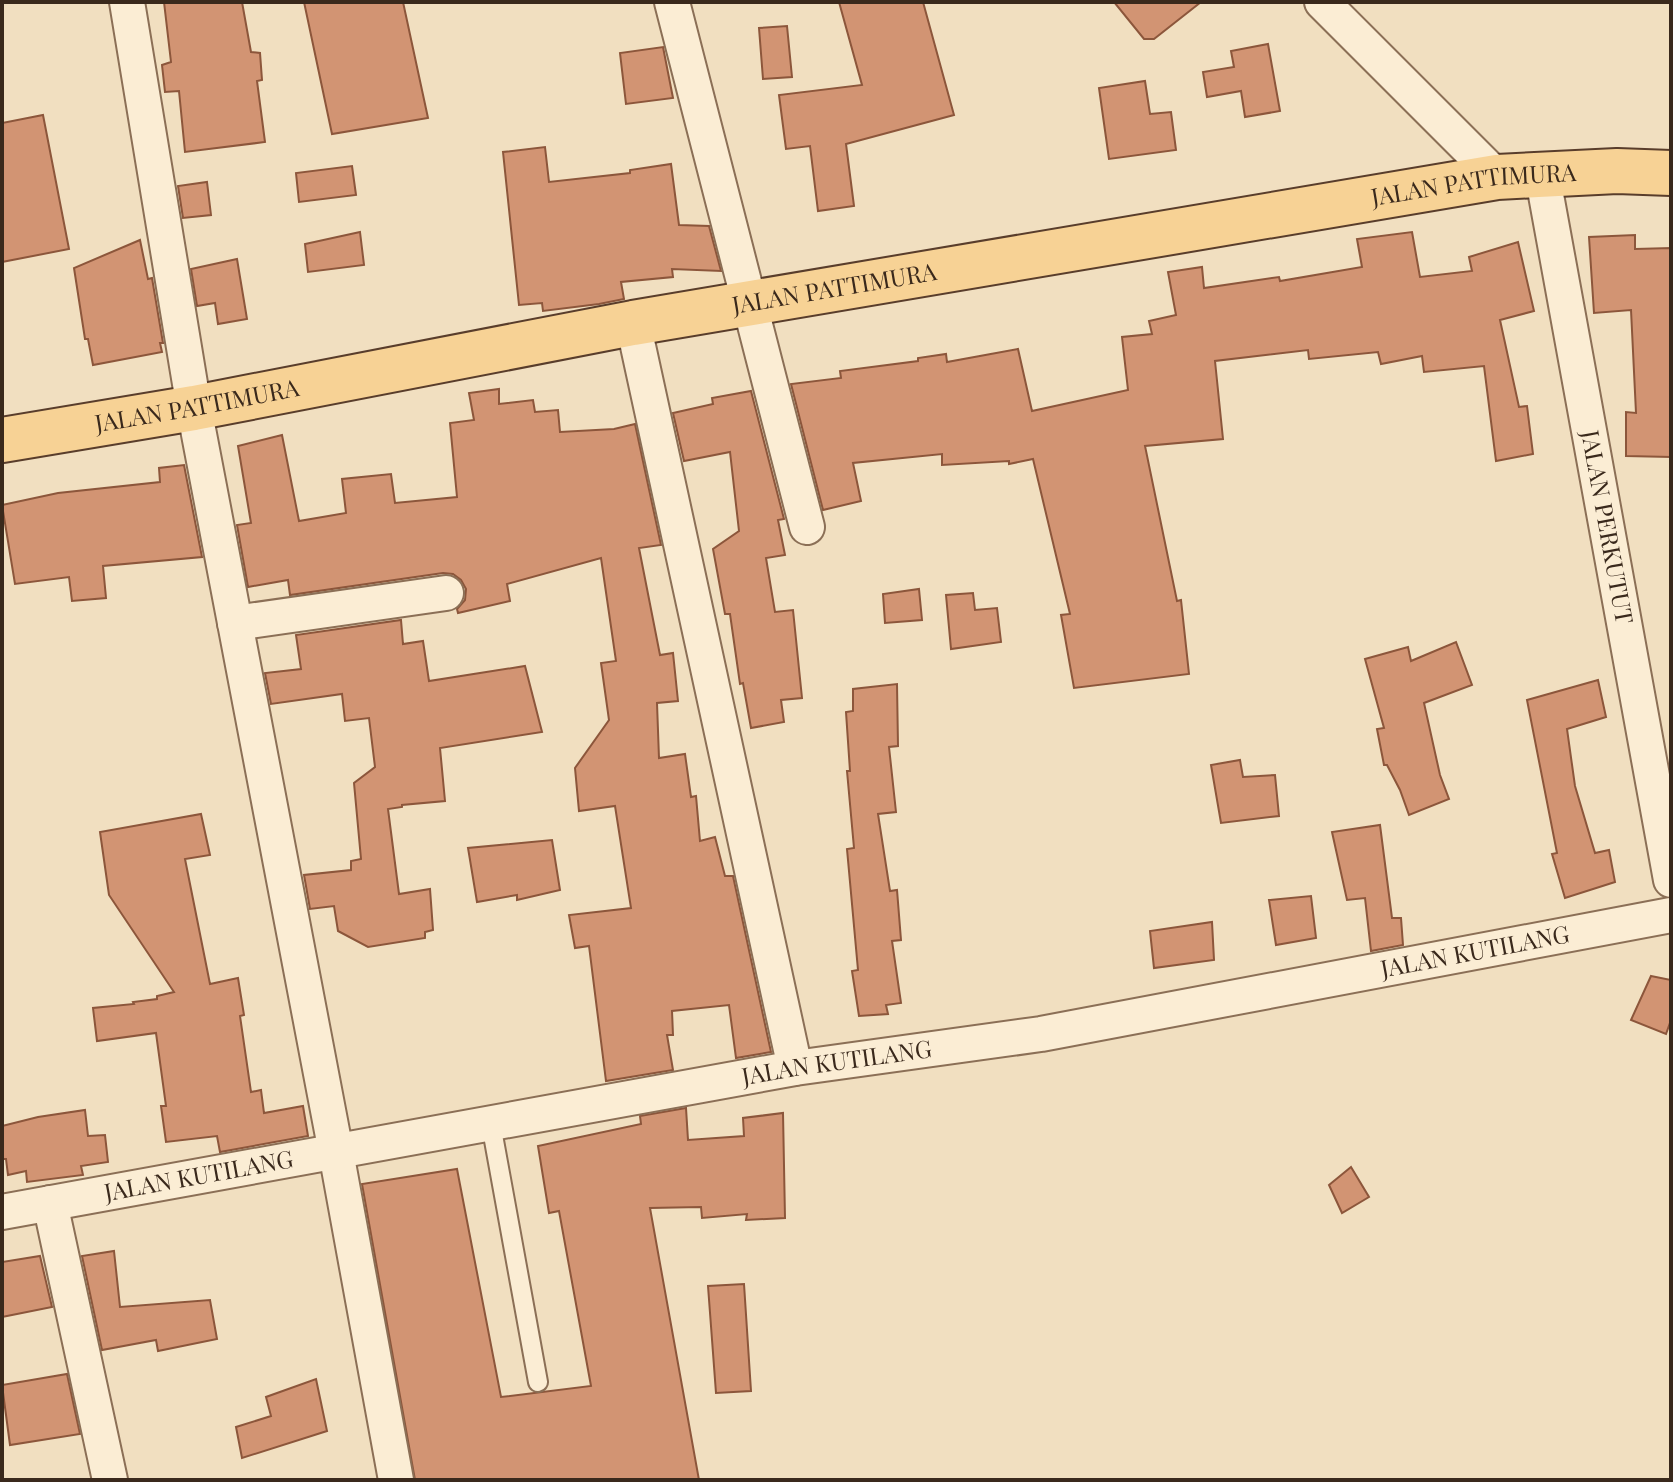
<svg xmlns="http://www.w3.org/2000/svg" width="1673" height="1482" viewBox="0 0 1673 1482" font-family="'Playfair Display',serif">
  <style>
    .building { fill: #d29473; stroke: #8c563b; stroke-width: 2 }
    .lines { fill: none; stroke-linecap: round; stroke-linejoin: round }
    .lane-casing { stroke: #8b6f56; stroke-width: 22 }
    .street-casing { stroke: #8b6f56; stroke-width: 38 }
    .primary-casing { stroke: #593d2b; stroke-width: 48 }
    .lane { stroke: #fbedd4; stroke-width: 18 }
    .street { stroke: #fbedd4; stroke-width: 34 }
    .primary { stroke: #f7d295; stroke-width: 44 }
    .labels { text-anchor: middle; stroke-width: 8; stroke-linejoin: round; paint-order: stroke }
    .street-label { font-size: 24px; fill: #3a291c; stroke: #f8ead0 }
  </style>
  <rect width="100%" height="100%" fill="#f1dfc0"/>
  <g class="building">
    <polygon points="164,2 242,2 251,52 260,53 262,80 257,81 265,142 185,152 179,91 165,92 162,65 171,62"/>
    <polygon points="304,2 403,2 428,118 332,134"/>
    <polygon points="839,2 923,2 954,115 846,144 854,206 818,211 810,146 786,149 779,95 862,85"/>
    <polygon points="1114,2 1201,2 1154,39 1144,39"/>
    <polygon points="787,26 792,77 763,79 759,28"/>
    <polygon points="1268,44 1280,111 1245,117 1241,91 1207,97 1203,72 1234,67 1231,51"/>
    <polygon points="663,47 673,98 626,104 620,53"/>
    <polygon points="1145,81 1150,114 1171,112 1176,150 1109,159 1099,88"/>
    <polygon points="43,115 69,249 2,262 2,123"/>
    <polygon points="545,147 549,182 630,173 630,170 671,164 679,225 709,226 721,271 672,269 673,277 621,282 624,299 599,304 543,311 542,303 519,305 503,152"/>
    <polygon points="352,166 356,195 299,202 296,173"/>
    <polygon points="207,182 211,215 183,218 178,186"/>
    <polygon points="360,232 364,265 308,272 305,244"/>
    <polygon points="1412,232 1420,277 1472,271 1469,257 1518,242 1534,311 1500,320 1519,407 1527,406 1533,454 1496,461 1484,366 1424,372 1422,356 1381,364 1378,352 1309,359 1308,350 1215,361 1223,439 1145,446 1177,601 1181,600 1189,674 1074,688 1061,615 1070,614 1033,459 1009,464 1009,461 942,465 942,454 853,463 861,501 823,510 791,384 841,378 840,371 918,361 918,358 946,354 947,362 1018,349 1032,411 1128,390 1122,337 1152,334 1149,321 1176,315 1168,272 1202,267 1204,288 1279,277 1280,281 1362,267 1357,239"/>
    <polygon points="1635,235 1635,249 1671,248 1671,457 1626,456 1626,412 1636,413 1631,310 1594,313 1589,237"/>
    <polygon points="140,240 148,279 152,278 163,343 160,343 162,352 93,365 88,339 85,339 74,268"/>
    <polygon points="237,259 247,319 218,324 215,303 197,306 191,269"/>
    <polygon points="499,389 499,404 533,400 535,412 558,410 560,432 614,429 635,424 661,545 639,548 660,655 673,653 678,701 657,703 659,758 685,754 691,797 696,796 700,841 715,837 725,876 733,876 771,1052 736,1058 729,1005 672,1011 673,1035 667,1035 673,1070 606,1081 589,946 575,948 569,915 631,908 615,806 579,811 575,768 609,720 601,663 616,661 601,558 507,584 510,601 458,613 457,609 465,600 466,589 461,580 453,574 443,573 290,595 288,580 248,587 237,525 251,523 238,446 282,435 299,521 346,513 342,479 391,474 395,503 457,497 450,423 474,420 469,393"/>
    <polygon points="751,391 784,519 778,520 785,555 766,558 775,612 793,610 802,698 781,700 784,722 751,728 743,683 740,684 730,614 725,614 713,549 739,531 730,452 684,461 673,413 713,404 712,398"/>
    <polygon points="184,465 202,557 103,566 106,598 72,601 69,577 15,584 2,505 58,493 160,482 159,468"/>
    <polygon points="919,589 922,620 885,623 883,594"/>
    <polygon points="973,593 975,610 997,608 1001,642 951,649 946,595"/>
    <polygon points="401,620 403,644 423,641 429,681 525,666 542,732 440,748 445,801 402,805 402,807 388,809 399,894 430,889 433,930 425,932 425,938 368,947 338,931 334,906 310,909 304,875 351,870 351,861 361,859 354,783 375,767 369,718 345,721 342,694 271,704 265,673 301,669 296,635"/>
    <polygon points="1456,642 1472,685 1424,703 1440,775 1449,799 1409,815 1400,790 1387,765 1384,765 1377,729 1384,728 1365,659 1408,647 1411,661"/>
    <polygon points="1598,680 1606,717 1567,729 1575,786 1595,853 1609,850 1615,882 1565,898 1552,854 1557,853 1527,700"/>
    <polygon points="897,684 898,746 889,747 896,812 878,814 890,891 897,890 901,940 892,941 901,1003 886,1005 888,1014 859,1016 852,971 858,970 847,849 854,848 847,771 850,771 846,712 853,711 853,689"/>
    <polygon points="1240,760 1243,777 1275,775 1279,816 1221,823 1211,765"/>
    <polygon points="201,814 210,855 185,859 210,984 238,978 244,1015 240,1016 251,1092 261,1090 264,1113 303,1106 308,1136 220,1152 217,1136 166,1142 161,1106 166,1106 156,1033 97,1041 93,1008 134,1004 133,1002 157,999 157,996 174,992 109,895 100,832"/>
    <polygon points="1380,825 1392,918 1401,918 1403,945 1371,951 1365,898 1347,900 1332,832"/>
    <polygon points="552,840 560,890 517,900 517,895 477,902 468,848"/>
    <polygon points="1311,896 1316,938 1276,945 1269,900"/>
    <polygon points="1212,922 1214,960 1154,968 1150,931"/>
    <polygon points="1651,976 1671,980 1671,1020 1666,1034 1631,1020"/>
    <polygon points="686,1108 688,1140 744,1136 743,1118 783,1113 785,1218 746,1220 747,1214 702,1218 701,1207 650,1208 699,1480 415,1480 362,1184 457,1169 501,1397 591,1386 559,1211 549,1213 538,1146 641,1124 640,1116"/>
    <polygon points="85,1110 88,1136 105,1135 108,1162 81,1166 83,1175 27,1182 26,1171 8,1175 6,1159 2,1159 2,1126 38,1117"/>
    <polygon points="1351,1167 1369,1197 1342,1213 1329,1185"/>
    <polygon points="114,1251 120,1307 210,1300 217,1339 158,1351 156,1340 102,1350 82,1256"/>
    <polygon points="40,1256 52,1307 2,1317 2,1262"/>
    <polygon points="744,1284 751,1391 716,1393 708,1286"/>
    <polygon points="67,1374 80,1434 10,1445 2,1385"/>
    <polygon points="316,1379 327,1431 242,1458 236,1427 271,1416 266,1397"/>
  </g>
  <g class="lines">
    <defs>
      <polyline id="lane" points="491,1124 538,1382"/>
      <g id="street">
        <polyline points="127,2 194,408 336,1152 396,1480"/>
        <polyline points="672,2 807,527"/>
        <polyline points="1322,2 1497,177"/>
        <path id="s1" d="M1542,173l129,707"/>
        <polyline points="633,323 795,1068"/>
        <polyline points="235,623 446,593"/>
        <polyline points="50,1203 110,1480"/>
        <path id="s2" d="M2,1212l793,-144 246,-34 630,-119"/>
      </g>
      <g id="primary">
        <path id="s3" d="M2,440l192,-32 439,-85 864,-146 120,-6 54,2"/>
      </g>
    </defs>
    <use href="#lane" class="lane-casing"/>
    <use href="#street" class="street-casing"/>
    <use href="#primary" class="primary-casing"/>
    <use href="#lane" class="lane"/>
    <use href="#street" class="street"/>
    <use href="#primary" class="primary"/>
  </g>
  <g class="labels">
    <g class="street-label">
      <text dy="8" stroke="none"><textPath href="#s3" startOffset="1494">JALAN PATTIMURA</textPath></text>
      <text dy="8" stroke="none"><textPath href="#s3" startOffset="846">JALAN PATTIMURA</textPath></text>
      <text dy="8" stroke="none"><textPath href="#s3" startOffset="198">JALAN PATTIMURA</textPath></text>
      <text dy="8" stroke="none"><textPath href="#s1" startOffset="360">JALAN PERKUTUT</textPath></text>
      <text dy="8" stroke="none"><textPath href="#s2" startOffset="1496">JALAN KUTILANG</textPath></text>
      <text dy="8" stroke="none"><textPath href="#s2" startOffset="848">JALAN KUTILANG</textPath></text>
      <text dy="8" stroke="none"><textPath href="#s2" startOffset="200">JALAN KUTILANG</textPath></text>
    </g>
  </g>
  <rect width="1673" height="1482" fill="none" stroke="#3a291c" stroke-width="8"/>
</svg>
